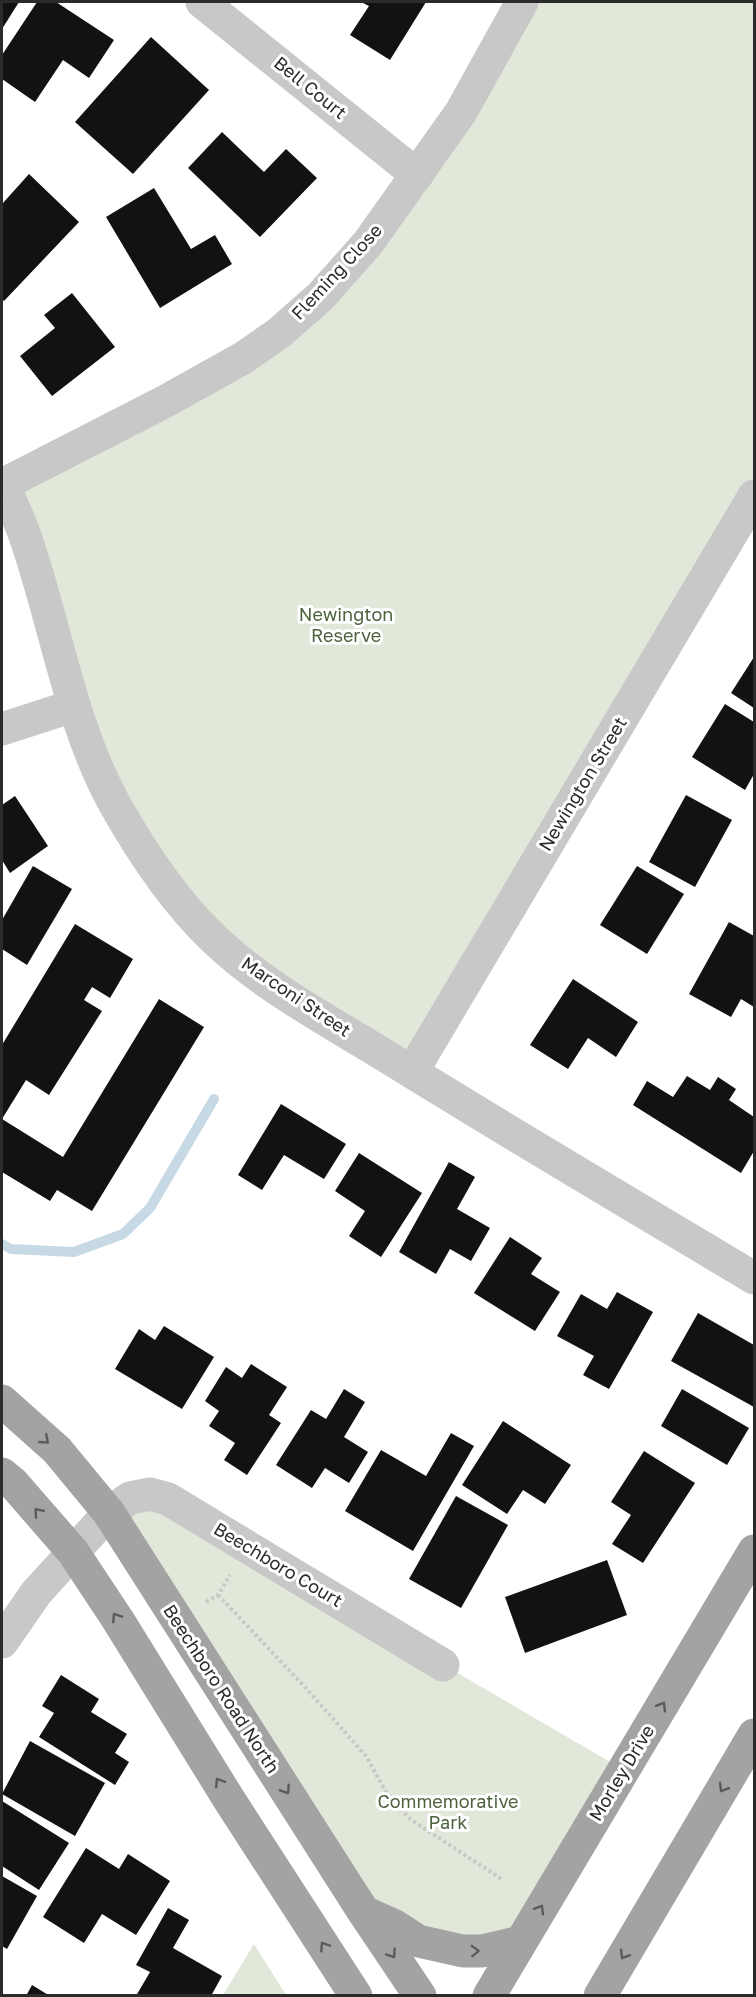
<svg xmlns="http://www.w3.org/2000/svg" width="756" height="1997" viewBox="0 0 756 1997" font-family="'Golos Text',sans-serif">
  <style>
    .green { fill: #e1e8da }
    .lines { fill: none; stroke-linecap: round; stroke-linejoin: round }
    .stream { stroke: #c8d9e6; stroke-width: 10 }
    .building { fill: #121212 }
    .path { stroke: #c8c8c8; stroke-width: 4; stroke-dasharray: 3 3; stroke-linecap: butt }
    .minor { stroke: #c8c8c8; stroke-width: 33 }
    .primary { stroke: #a3a3a3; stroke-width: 33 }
    .oneway { stroke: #5b5b5b }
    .labels { text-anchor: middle; stroke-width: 6; stroke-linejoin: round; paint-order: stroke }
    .street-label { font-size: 18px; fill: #2b2b2b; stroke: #fff }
    .park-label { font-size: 18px; fill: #4d623e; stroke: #fff }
  </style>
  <rect width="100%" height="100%" fill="#fff"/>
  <g class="green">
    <polygon points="522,2 754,2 754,496 412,1072 270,984 138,844 2,485 320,297"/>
    <polygon points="150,1494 624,1770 520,1942 482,1951 363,1911 109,1513"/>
    <polygon points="254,1944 286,1995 223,1995"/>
  </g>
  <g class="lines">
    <polyline class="stream" points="2,1244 11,1249 74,1252 123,1234 150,1208 214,1099"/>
  </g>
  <g class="building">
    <polygon points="2,2 19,2 2,29"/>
    <polygon points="37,2 56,2 114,40 89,78 63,60 35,102 2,79 2,55"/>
    <polygon points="361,2 426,2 390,60 350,35 369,6"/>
    <polygon points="151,37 209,90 133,174 75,122"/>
    <polygon points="222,132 264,172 286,149 317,178 260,237 188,168"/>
    <polygon points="29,174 79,222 4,301 2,299 2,202 3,203"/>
    <polygon points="154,188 191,249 215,235 232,264 160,308 106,217"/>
    <polygon points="72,293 115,347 52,396 20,356 55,328 44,315"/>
    <polygon points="754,657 754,708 731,693"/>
    <polygon points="725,704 754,722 754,774 745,790 692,757"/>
    <polygon points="686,795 732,820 695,887 649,862"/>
    <polygon points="15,796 48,846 10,873 2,860 2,805"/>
    <polygon points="33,866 72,889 27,965 2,949 2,920"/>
    <polygon points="637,866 684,894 647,954 600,925"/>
    <polygon points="729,922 754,936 754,1007 741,999 731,1017 689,994"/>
    <polygon points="75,924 133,959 110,998 92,987 84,1000 102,1011 49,1095 26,1080 2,1119 63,1157 159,999 204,1027 92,1211 57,1190 50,1201 2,1172 2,1045"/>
    <polygon points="573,979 638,1022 616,1057 588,1038 568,1069 530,1045"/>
    <polygon points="687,1076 710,1090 718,1077 736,1089 729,1100 754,1117 754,1151 741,1173 633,1105 647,1081 673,1097"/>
    <polygon points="281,1104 346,1144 324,1179 284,1155 262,1190 238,1175"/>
    <polygon points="359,1153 422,1193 381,1257 349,1236 365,1211 335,1191"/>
    <polygon points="449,1162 475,1177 457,1209 490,1228 471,1261 450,1249 436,1274 399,1252"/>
    <polygon points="510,1237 542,1258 531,1274 560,1292 535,1331 474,1293"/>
    <polygon points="617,1292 653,1312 609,1389 583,1375 594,1356 557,1336 581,1294 607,1309"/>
    <polygon points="698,1313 754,1345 754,1407 671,1361"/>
    <polygon points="164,1326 214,1357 182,1409 115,1369 139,1329 155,1340"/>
    <polygon points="251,1364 287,1387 269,1415 281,1423 247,1475 224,1460 235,1443 209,1426 219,1411 205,1401 226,1367 242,1378"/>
    <polygon points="344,1389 365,1402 344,1437 368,1452 349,1483 325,1468 312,1488 276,1465 311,1410 326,1419"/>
    <polygon points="682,1389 749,1428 727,1465 661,1426"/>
    <polygon points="503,1421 571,1465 545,1504 523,1490 507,1514 462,1485"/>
    <polygon points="451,1433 474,1446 413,1551 345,1511 381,1450 426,1476"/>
    <polygon points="644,1451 695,1483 643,1563 612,1544 631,1515 611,1502"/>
    <polygon points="456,1496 508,1525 461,1608 409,1579"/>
    <polygon points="607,1560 627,1615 525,1653 505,1597"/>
    <polygon points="61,1675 99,1699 91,1712 127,1734 115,1753 129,1762 115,1785 39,1737 54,1713 42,1706"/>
    <polygon points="30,1741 105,1783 75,1836 2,1794"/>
    <polygon points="2,1801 69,1843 39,1890 2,1866"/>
    <polygon points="86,1848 119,1869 128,1854 170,1881 136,1935 102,1914 84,1943 43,1917"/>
    <polygon points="2,1876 37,1896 7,1949 2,1946"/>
    <polygon points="168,1908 189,1920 173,1948 222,1976 211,1996 136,1996 150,1972 136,1965"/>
    <polygon points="32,1985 50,1996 26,1996"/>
  </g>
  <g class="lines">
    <g class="path">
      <polyline points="218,1595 304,1686 366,1756 386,1792 410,1819 503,1880"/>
      <polyline points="206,1602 218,1595 230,1575"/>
    </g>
    <g class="minor">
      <polyline points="202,2 417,175"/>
      <path d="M2,483c8,17 17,35 23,53 31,89 44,184 89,267 27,48 59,97 99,135 52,50 120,85 181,123 119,74 240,145 360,217"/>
      <polyline points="2,485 166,401 243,358 279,333 320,297 368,243 461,112 522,2"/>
      <polyline points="2,729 73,706"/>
      <polyline points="412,1072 754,496"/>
      <polyline points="2,1642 36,1593 109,1513 130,1498 150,1494 168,1499 443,1665"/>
    </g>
    <g class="primary">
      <polyline points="2,1401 57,1450 109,1513 363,1911 420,1996"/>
      <polyline points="2,1474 13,1483 73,1552 118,1620 230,1801 356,1996"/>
      <polyline points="364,1912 393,1925 418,1941 463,1951 482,1951 520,1942"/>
      <polyline points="489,1996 754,1551"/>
      <polyline points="600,1996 754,1735"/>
    </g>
  </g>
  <defs><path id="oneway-chevron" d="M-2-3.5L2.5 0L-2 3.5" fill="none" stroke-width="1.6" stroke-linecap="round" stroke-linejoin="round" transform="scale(1.5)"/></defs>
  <g class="oneway">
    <use href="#oneway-chevron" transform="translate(45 1440) rotate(41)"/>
    <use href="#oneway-chevron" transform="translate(38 1512) rotate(-131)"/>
    <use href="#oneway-chevron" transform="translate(116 1617) rotate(-123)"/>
    <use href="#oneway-chevron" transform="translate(662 1706) rotate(-59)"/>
    <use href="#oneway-chevron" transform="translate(219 1782) rotate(-122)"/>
    <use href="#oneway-chevron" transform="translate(723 1788) rotate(121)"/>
    <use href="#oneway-chevron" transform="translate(286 1790) rotate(57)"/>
    <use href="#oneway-chevron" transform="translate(540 1909) rotate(-59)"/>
    <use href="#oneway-chevron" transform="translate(324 1946) rotate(-123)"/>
    <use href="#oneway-chevron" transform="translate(475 1951) rotate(-2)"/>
    <use href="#oneway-chevron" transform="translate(392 1954) rotate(56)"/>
    <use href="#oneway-chevron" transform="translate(624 1955) rotate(121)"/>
  </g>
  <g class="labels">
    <g class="street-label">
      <text transform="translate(310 88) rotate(39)" y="6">Bell Court</text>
      <text transform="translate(337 272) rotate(-47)" y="6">Fleming Close</text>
      <text transform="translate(583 784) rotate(-59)" y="6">Newington Street</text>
      <text transform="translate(296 997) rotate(34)" y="6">Marconi Street</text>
      <text transform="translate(278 1565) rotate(31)" y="6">Beechboro Court</text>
      <text transform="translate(221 1689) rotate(57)" y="6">Beechboro Road North</text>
      <text transform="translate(622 1773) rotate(-59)" y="6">Morley Drive</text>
    </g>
    <g class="park-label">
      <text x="346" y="621">Newington<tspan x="346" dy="21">Reserve</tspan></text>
      <text x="448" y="1808">Commemorative<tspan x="448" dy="21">Park</tspan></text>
    </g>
  </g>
  <rect width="756" height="1997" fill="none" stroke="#2b2b2b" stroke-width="6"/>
</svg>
